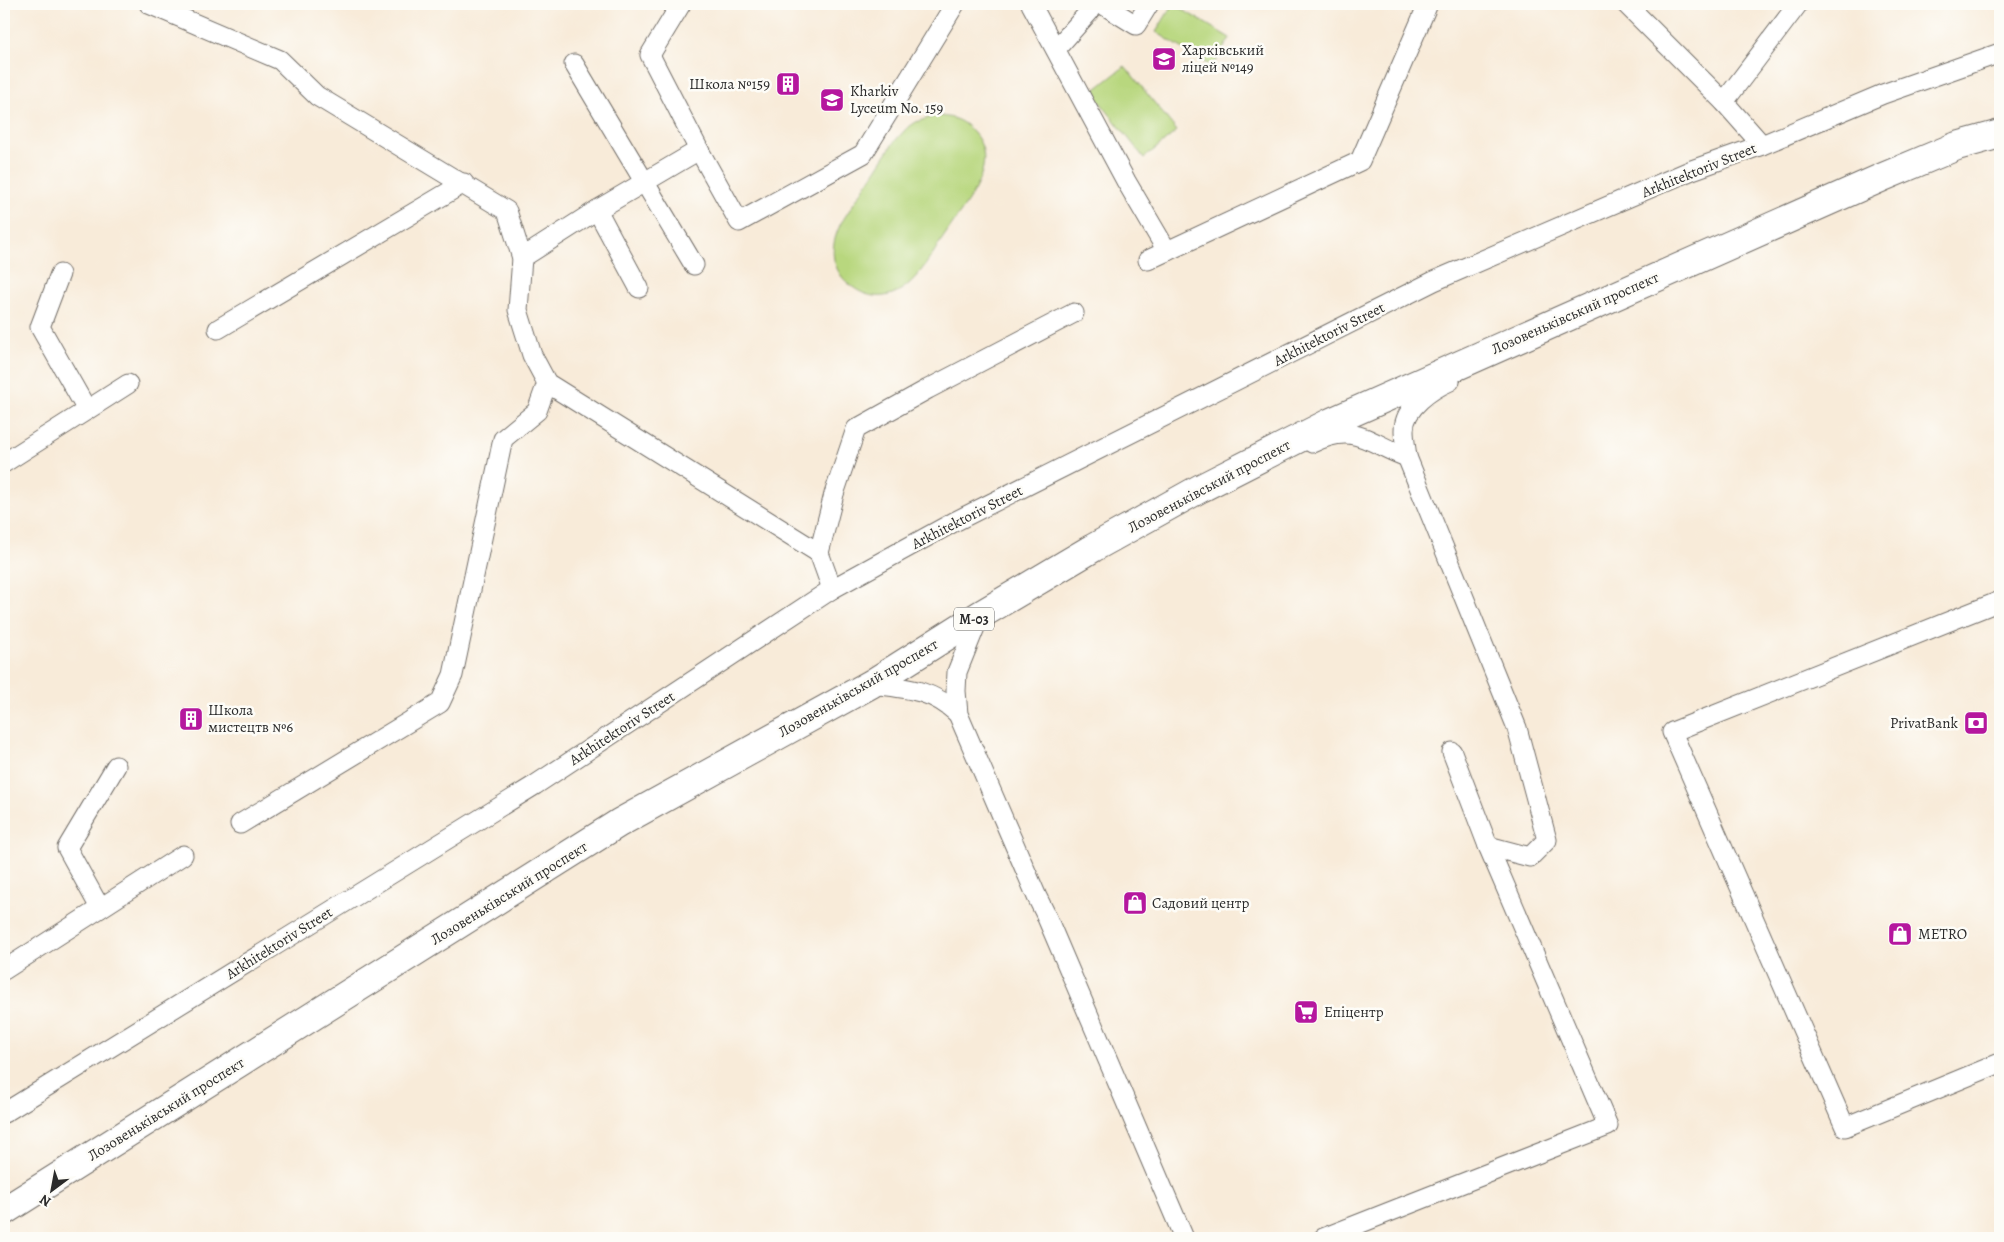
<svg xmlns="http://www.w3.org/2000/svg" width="2004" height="1242" viewBox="0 0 2004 1242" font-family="Alegreya,serif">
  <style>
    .green { fill: #b8d77e; stroke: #728154 }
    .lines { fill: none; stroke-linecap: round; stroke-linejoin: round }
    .minor-casing { stroke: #736e68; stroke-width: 21 }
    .highway-casing { stroke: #736e68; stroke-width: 30 }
    .minor { stroke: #fff; stroke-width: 19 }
    .highway { stroke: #fff; stroke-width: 28 }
    .labels { text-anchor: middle; stroke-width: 5; stroke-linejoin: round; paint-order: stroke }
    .shield { fill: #fdfcf7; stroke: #6a6a68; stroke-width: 1 }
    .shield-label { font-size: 14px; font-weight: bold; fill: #2b2b2b }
    .poi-label { font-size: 15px; fill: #2b2b2b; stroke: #fdfcf7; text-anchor: start }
    .street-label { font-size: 15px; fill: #2b2b2b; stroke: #fdfcf7 }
  </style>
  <rect width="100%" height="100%" fill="#fdfcf7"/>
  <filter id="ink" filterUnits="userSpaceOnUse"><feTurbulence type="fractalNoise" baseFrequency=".02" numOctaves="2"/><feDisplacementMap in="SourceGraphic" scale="10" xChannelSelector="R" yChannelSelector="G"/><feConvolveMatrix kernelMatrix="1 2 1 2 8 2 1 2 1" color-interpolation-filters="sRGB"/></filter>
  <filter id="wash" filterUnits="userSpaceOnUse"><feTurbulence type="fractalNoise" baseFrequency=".0096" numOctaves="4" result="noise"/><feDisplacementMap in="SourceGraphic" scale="20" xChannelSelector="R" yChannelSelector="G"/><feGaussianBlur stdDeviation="1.12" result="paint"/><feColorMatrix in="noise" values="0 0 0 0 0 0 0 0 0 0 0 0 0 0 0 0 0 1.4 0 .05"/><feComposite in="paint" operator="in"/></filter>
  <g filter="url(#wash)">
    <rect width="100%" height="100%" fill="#f8ebd9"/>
    <g class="green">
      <polygon points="1173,4 1230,38 1212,67 1156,32"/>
      <polygon points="1125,66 1177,131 1144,158 1092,92"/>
      <path d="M935,116c15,0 27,3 37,15 31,32 -7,73 -25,101 -15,21 -31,56 -58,63 -18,5 -35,-4 -47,-18 -13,-18 -10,-35 -1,-54l53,-81 12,-13 10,-7z"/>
    </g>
  </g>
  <g filter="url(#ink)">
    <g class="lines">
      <defs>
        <g id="minor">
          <polyline points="149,4 280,60 317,96 507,211 522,258 518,310 532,355 547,383 819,553"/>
          <polyline points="681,4 650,55 699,150 739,222 863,154 955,4"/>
          <polyline points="1031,4 1126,181 1167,251"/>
          <polyline points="1102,4 1136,25 1149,4"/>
          <polyline points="1626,4 1724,102 1762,145"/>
          <polyline points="1056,49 1096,4"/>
          <polyline points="574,64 694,265"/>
          <polyline points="1724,102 1798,4"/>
          <polyline points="597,210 639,288"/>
          <polyline points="522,258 597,210 699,150"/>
          <polyline points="1148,260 1360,161 1428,4"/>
          <polyline points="60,274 40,327 87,410"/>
          <polyline points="218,329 464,183"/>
          <path d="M1312,443c44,-22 57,1 95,14 -1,-9 -3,-18 -3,-27 0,-23 28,-41 46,-49"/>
          <polyline points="1407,457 1517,728 1547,840 1530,857 1488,846 1452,752"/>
          <polyline points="4,463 128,384"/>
          <polyline points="832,589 819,553 834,494 856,429 928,389 1074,313"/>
          <polyline points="2000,601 1672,732 1845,1127 2000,1063"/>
          <polyline points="980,615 957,672 956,691 958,714 1037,897 1045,913 1184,1238"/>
          <path d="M871,684c34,4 61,5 87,30"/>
          <polyline points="240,824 440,703 453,675 503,439 537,411 547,383"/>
          <polyline points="100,908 67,848 116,766"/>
          <polyline points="4,970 183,855"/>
          <polyline points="4,1113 535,785 832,589 954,522 1434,281 1692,170 1762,145 1883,94 2000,53"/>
          <polyline points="1323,1238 1608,1126 1488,846"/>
        </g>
        <polyline id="highway" points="4,1211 619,823 871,684 980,615 1093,548 1201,488 1331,422 1883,177 1957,146 2000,134"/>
      </defs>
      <use href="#minor" class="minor-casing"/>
      <use href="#highway" class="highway-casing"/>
      <use href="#minor" class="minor"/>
      <use href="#highway" class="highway"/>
    </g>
  </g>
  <defs>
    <symbol id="school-square" viewBox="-11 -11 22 22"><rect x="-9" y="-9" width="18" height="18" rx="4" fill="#b5179e" stroke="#fdfcf7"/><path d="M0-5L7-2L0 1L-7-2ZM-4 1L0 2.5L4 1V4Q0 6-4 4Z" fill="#fff"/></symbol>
    <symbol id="building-square" viewBox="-11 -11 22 22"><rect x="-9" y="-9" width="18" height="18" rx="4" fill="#b5179e" stroke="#fdfcf7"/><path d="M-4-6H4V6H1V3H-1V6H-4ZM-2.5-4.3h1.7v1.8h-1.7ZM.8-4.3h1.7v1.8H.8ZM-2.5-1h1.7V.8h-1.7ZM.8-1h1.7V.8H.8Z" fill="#fff"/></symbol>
    <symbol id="bank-square" viewBox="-11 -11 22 22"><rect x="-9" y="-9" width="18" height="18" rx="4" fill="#b5179e" stroke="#fdfcf7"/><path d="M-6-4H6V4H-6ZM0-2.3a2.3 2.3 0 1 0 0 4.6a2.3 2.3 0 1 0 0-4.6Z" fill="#fff"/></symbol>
    <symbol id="shop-square" viewBox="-11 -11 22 22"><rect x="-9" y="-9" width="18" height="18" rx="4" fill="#b5179e" stroke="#fdfcf7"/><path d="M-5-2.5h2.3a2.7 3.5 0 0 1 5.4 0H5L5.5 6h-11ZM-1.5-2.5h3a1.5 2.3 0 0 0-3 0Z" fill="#fff"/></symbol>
    <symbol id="supermarket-square" viewBox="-11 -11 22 22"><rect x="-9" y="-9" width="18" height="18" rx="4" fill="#b5179e" stroke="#fdfcf7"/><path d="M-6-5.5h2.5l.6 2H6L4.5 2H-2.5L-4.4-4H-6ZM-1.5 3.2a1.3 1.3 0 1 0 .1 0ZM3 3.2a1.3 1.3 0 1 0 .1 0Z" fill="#fff"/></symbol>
  </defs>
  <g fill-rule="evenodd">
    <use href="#school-square" x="1150" y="45" width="28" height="28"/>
    <use href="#building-square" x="774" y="70" width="28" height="28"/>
    <use href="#school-square" x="818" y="86" width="28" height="28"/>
    <use href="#building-square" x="177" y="705" width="28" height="28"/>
    <use href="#bank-square" x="1962" y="709" width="28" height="28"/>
    <use href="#shop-square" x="1121" y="889" width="28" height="28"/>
    <use href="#shop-square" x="1886" y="920" width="28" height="28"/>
    <use href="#supermarket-square" x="1292" y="998" width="28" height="28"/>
  </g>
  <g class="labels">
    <rect class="shield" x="954" y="607.5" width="40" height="23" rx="4"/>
    <g class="shield-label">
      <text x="974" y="624">М-03</text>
    </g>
    <g class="poi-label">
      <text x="1182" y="55">Харківський<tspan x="1182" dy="17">ліцей №149</tspan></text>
      <text x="770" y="89" text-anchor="end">Школа №159</text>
      <text x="850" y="96">Kharkiv<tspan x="850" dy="17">Lyceum No. 159</tspan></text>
      <text x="208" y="715">Школа<tspan x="208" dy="17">мистецтв №6</tspan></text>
      <text x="1958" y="728" text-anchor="end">PrivatBank</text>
      <text x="1152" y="908">Садовий центр</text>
      <text x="1918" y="939">METRO</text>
      <text x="1324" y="1017">Епіцентр</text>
    </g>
    <g class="street-label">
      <text transform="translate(1699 170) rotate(-22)" y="5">Arkhitektoriv Street</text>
      <text transform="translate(1575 313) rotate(-24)" y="5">Лозовеньківський проспект</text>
      <text transform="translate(1329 334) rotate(-27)" y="5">Arkhitektoriv Street</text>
      <text transform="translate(1209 486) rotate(-28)" y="5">Лозовеньківський проспект</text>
      <text transform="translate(967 517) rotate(-27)" y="5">Arkhitektoriv Street</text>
      <text transform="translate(858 688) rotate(-30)" y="5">Лозовеньківський проспект</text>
      <text transform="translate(622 728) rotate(-33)" y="5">Arkhitektoriv Street</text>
      <text transform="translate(509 893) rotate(-32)" y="5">Лозовеньківський проспект</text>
      <text transform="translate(279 943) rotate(-32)" y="5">Arkhitektoriv Street</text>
      <text transform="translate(166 1109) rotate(-32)" y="5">Лозовеньківський проспект</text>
    </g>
  </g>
  <rect width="2004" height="1242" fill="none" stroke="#fdfcf7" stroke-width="20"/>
  <g transform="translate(52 1190) rotate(212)" stroke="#fdfcf7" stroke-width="4" paint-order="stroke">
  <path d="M0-4L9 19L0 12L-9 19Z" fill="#2b2b2b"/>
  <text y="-8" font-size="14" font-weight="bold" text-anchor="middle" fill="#2b2b2b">N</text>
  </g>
</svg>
